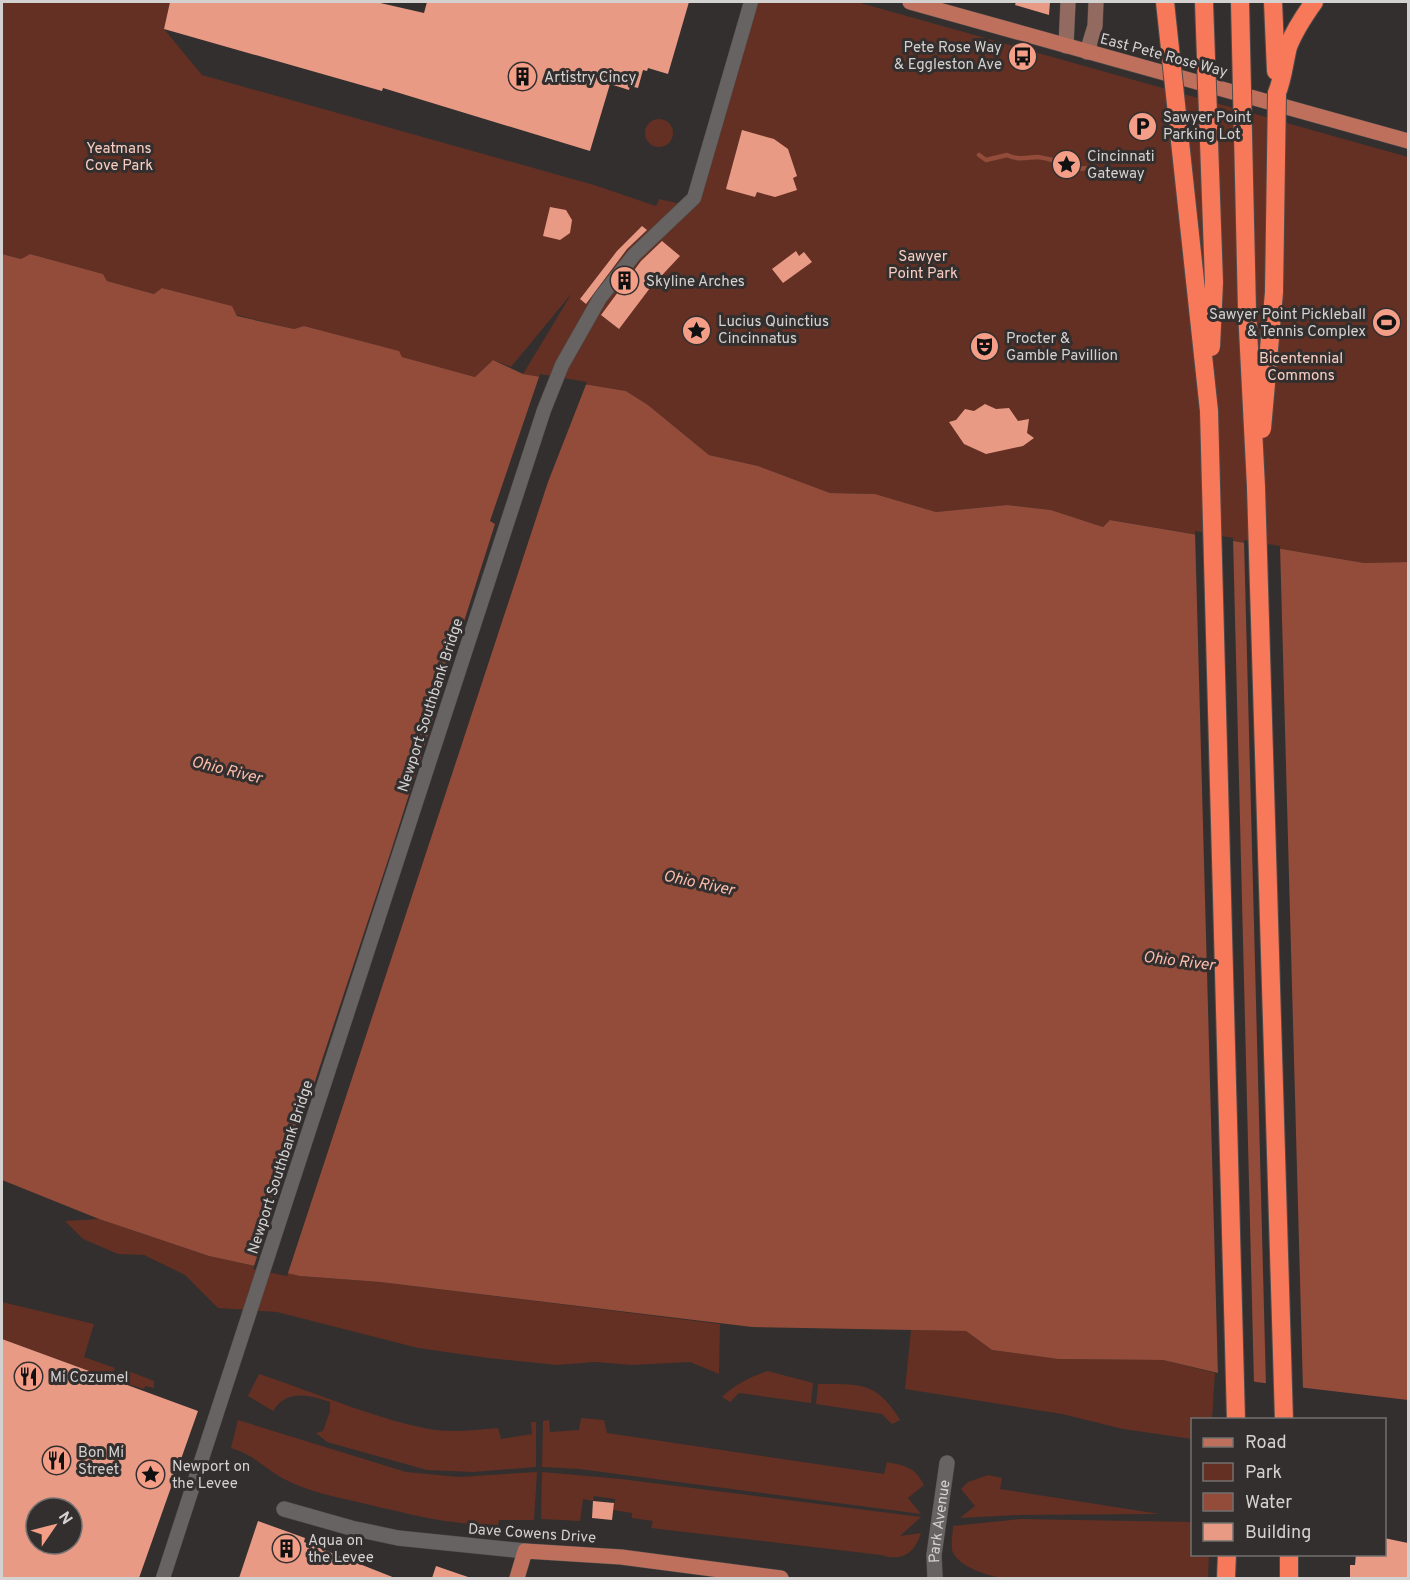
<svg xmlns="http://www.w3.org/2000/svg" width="1410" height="1580" viewBox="0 0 1410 1580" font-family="Overpass,sans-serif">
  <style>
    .green { fill: #633023 }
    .water { fill: #934b3a }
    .pier { fill: #322f2e }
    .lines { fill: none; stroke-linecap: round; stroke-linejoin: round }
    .stream { stroke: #934b3a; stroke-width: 4.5 }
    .building { fill: #e99a85; fill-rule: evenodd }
    .pedestrian-casing { stroke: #4e4b4a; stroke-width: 15 }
    .minor-casing { stroke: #4e4b4a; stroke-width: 16 }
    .secondary-casing { stroke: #4e4b4a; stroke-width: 16 }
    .primary-casing { stroke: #4e4b4a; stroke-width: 16 }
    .motorway-casing { stroke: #4e4b4a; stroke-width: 20 }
    .pedestrian { stroke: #676362; stroke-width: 14 }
    .minor { stroke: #676362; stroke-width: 15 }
    .secondary { stroke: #926a5f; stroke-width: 15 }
    .primary { stroke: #be705d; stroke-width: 15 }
    .motorway { stroke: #f87959; stroke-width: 18 }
    .motorway-bridge-casing { stroke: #4e4b4a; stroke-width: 20; stroke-linecap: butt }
    .motorway-bridge { stroke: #f87959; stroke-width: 18 }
    .labels { text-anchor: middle; stroke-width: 6; stroke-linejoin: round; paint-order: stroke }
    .poi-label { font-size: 15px; fill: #d4d1d1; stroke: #322f2e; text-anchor: start }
    .street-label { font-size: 15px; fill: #d4d1d1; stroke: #322f2e }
    .park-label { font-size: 15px; fill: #f9cdc1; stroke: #322f2e }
    .water-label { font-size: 16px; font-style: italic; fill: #fcbcab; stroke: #322f2e }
  </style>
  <rect width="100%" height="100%" fill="#322f2e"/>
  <g class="green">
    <polygon points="2,2 170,2 164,29 202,75 594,185 656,206 659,199 695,207 751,2 857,2 1408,157 1408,562 1364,563 1111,520 1103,527 1051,510 1007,505 936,512 875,494 830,493 758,466 709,455 648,405 626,391 523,374 572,293 511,367 493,360 475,377 402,357 398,351 304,326 294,329 237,315 231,306 162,288 155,294 107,281 103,274 30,254 21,259 2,254"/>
    <circle cx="659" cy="133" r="14"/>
    <polygon points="99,1219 209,1256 300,1276 380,1282 720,1324 719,1374 690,1362 632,1365 595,1362 557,1365 488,1358 418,1348 277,1312 218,1308 185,1275 144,1255 118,1254 83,1239 65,1221"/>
    <polygon points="2,1302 94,1324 84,1357 115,1368 111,1379 2,1339"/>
    <polygon points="911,1330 966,1331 992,1350 1058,1359 1163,1360 1215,1373 1212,1419 1192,1420 1192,1439 1123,1429 1062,1414 905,1389"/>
    <polygon points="123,1369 154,1381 154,1388 145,1386 144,1389 118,1381"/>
    <path d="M768,1371l45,12 -2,20 -72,-10 -9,9 -8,-5c14,-13 28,-20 46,-26z"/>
    <path d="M259,1374c55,18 114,44 170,55 23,4 46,1 69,-1l3,11 31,-5 -1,-12h5v45l-63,5 -46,-2 -100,-28 -11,-9 7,-2 7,-20v-9c-21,-7 -43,-13 -57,9l-25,-15z"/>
    <path d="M818,1384c40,0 59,-3 82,36l-8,4 -10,-10 -66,-10z"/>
    <path d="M581,1418l23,2 3,13 277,41 3,-12c19,4 28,5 37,23l-16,13 13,16 -342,-45 -37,-2 1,-46 6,-1 1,12 29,-2z"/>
    <path d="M238,1420l168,52 53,5 78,-5 -3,48h-35l-1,5c-44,1 -89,-11 -132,-21 -28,-7 -59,-12 -84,-26 -21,-12 -26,-22 -51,-30z"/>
    <path d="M542,1472l79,7 300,38 -21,19 21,-3c-6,20 -19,29 -40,22l-230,-27 2,-7 -21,-3v-5l-19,-3 2,-11 -21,-3 -1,5 -10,-2 -3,22 -39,-2z"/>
    <polygon points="988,1475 1002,1478 1000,1489 1160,1514 1016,1515 960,1518 975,1506 961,1489 968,1482"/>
    <path d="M1020,1519l172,3v32l17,1 -1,23h-204c-14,-1 -48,-12 -52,-28 -1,-7 1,-17 1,-24z"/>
  </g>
  <polygon class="water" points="2,254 21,259 30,254 103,274 107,281 154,294 162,288 232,306 237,316 294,329 304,326 399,351 402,357 475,377 493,360 523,374 626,391 648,405 709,455 758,466 830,493 875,494 936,512 1007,505 1051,510 1103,527 1110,520 1364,563 1408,562 1408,1400 1256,1382 1163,1360 1058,1359 992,1350 966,1331 752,1327 380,1282 300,1276 209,1256 99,1219 2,1180"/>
  <g class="pier">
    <polygon points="540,374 587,382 548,482 287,1276 253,1269 392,848 495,524 490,521"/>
    <polygon points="1195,531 1233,538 1254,1385 1218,1376"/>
    <polygon points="1244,540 1280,546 1303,1390 1266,1386"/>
  </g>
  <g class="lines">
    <path class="stream" d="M979,155l7,5 21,-5c10,5 18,3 29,2 7,0 37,8 41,12l11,-1 14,10 19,-2"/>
  </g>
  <g class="building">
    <polygon points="170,2 376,2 424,13 427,2 689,2 668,74 648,68 647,71 643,70 638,88 630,86 629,90 610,84 590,151 383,88 382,91 164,29"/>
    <polygon points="1016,2 1050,2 1049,15 1015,5"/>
    <polygon points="742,130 774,139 788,149 797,176 793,178 797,190 775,197 757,192 755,197 726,189"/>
    <polygon points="550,207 566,210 572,220 570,233 560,240 543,236"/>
    <polygon points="642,226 647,230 627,249 586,304 580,299 617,251"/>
    <polygon points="662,241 680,256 650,288 619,329 601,315 641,261"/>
    <polygon points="796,251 799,256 804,252 812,262 783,283 772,269"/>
    <polygon points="985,404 996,409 1009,408 1018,421 1029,419 1027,433 1034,438 1023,446 986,454 964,444 949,422 956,420 965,409 974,411"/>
    <path d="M2,1339l196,72 -59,167h-137zM36,1508h36v36h-36z"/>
    <polygon points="593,1501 614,1503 612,1520 592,1518"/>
    <polygon points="258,1521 305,1538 304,1542 395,1578 239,1578"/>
    <polygon points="1384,1538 1408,1543 1408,1578 1350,1578 1350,1565 1355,1565 1356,1554 1384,1554"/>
    <polygon points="436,1566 468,1577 468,1578 432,1578"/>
  </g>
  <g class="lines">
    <defs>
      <polyline id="pedestrian" points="163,1578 544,410 562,365 600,298 634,255 694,198 751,2"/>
      <g id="minor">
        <polyline points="284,1509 351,1528 398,1538 525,1551"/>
        <path id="s1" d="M935,1578l-1,-23 13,-92"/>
      </g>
      <g id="secondary">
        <polyline points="1066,46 1068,2"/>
        <polyline points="1087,52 1095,26 1096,2"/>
      </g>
      <g id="primary">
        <polyline points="910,2 1408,141"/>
        <polyline points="517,1578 525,1551 621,1557 781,1578"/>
      </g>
      <g id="motorway">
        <polyline points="1273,2 1276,71"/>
        <path d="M1277,93c6,-15 7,-30 11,-46 6,-16 16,-31 26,-45"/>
        <polyline points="1209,411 1236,1420"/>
        <polyline points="1256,487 1284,1420"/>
        <polyline points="1289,1554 1289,1578"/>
        <polyline points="1226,1578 1227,1554"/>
      </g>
    </defs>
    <use href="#pedestrian" class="pedestrian-casing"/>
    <use href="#minor" class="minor-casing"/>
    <use href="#secondary" class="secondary-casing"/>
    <use href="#primary" class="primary-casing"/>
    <use href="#motorway" class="motorway-casing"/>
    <use href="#pedestrian" class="pedestrian"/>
    <use href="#minor" class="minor"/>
    <use href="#secondary" class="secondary"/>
    <use href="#primary" class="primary"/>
    <use href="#motorway" class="motorway"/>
    <defs>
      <g id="motorway-bridge">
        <polyline points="1165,2 1209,411"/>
        <polyline points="1204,2 1214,282 1211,347"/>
        <polyline points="1240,2 1247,310 1256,487"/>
        <polyline points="1262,429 1274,292 1277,93"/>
      </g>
    </defs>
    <use href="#motorway-bridge" class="motorway-bridge-casing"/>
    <use href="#motorway-bridge" class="motorway-bridge"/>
  </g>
  <defs>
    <symbol id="bus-disc" viewBox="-11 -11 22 22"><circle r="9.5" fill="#f49e88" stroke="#322f2e"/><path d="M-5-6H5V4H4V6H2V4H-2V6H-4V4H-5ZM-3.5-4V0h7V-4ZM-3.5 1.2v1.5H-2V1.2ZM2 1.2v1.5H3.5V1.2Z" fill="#111"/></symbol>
    <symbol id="building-disc" viewBox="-11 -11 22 22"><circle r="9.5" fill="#f49e88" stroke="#322f2e"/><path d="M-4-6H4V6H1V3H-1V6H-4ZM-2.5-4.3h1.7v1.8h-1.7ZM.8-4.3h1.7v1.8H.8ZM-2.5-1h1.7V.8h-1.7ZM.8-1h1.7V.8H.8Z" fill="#111"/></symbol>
    <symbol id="parking-disc" viewBox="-11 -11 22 22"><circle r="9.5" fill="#f49e88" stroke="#322f2e"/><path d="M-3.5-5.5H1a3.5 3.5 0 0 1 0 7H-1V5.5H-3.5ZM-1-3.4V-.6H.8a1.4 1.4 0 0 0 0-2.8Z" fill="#111"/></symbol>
    <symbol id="sight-disc" viewBox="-11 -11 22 22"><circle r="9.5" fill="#f49e88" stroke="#322f2e"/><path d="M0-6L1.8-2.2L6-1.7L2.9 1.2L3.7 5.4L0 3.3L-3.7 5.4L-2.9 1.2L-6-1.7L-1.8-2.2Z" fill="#111"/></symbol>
    <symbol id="stadium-disc" viewBox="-11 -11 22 22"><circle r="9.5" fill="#f49e88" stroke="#322f2e"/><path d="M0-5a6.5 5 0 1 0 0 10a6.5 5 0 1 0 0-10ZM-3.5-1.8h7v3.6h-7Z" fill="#111"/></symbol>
    <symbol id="theatre-disc" viewBox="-11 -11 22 22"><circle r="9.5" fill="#f49e88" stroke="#322f2e"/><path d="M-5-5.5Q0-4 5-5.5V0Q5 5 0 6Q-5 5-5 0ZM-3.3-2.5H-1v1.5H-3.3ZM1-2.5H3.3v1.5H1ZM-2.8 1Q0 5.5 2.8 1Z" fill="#111"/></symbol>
    <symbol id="restaurant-disc" viewBox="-11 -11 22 22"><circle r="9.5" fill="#f49e88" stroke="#322f2e"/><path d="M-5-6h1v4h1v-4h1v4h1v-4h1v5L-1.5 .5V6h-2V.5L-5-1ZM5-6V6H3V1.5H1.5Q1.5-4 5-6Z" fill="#111"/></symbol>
  </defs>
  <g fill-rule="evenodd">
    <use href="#bus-disc" x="1006" y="40" width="33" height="33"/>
    <use href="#building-disc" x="506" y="60" width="33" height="33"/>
    <use href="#parking-disc" x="1126" y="110" width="33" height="33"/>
    <use href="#sight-disc" x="1050" y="148" width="33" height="33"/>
    <use href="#building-disc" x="608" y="264" width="33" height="33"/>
    <use href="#stadium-disc" x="1370" y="306" width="33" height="33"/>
    <use href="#sight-disc" x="680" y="314" width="33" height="33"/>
    <use href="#theatre-disc" x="968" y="330" width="33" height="33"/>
    <use href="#restaurant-disc" x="12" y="1360" width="33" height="33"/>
    <use href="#restaurant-disc" x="40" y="1444" width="33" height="33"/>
    <use href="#sight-disc" x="134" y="1458" width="33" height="33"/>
    <use href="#building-disc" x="270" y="1532" width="33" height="33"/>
  </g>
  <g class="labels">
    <g class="poi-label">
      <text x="1002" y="52" text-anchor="end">Pete Rose Way<tspan x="1002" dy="17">&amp; Eggleston Ave</tspan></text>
      <text x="544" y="82">Artistry Cincy</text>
      <text x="1163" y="122">Sawyer Point<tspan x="1163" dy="17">Parking Lot</tspan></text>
      <text x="1087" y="161">Cincinnati<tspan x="1087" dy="17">Gateway</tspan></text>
      <text x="646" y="286">Skyline Arches</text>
      <text x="1366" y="319" text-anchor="end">Sawyer Point Pickleball<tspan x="1366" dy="17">&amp; Tennis Complex</tspan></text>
      <text x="718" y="326">Lucius Quinctius<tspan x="718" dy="17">Cincinnatus</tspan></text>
      <text x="1006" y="343">Procter &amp;<tspan x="1006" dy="17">Gamble Pavillion</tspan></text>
      <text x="50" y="1382">Mi Cozumel</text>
      <text x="78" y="1457">Bon Mi<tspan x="78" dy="17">Street</tspan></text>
      <text x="172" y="1471">Newport on<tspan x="172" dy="17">the Levee</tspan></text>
      <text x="308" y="1545">Aqua on<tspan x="308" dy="17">the Levee</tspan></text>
    </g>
    <g class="street-label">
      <text transform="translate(1164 55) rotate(15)" y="5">East Pete Rose Way</text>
      <text transform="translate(430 705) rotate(-72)" y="5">Newport Southbank Bridge</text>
      <text transform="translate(280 1167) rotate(-72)" y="5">Newport Southbank Bridge</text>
      <text dy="5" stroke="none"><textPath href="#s1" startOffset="57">Park Avenue</textPath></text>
      <text transform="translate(532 1533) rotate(4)" y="5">Dave Cowens Drive</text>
    </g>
    <g class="park-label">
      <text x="119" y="153">Yeatmans<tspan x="119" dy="17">Cove Park</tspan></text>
      <text x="923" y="261">Sawyer<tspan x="923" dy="17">Point Park</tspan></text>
      <text x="1301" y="363">Bicentennial<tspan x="1301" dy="17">Commons</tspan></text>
    </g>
    <g class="water-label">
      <text transform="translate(227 769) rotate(14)" y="6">Ohio River</text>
      <text transform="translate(699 882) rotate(12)" y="6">Ohio River</text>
      <text transform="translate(1179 960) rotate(7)" y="6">Ohio River</text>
    </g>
  </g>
  <rect width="1410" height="1580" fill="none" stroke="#d4d1d1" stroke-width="6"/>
  <rect x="1191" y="1418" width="195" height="138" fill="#322f2e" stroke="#73706f" stroke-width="1.5"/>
  <rect x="1203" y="1438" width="30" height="9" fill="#be705d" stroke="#73706f" stroke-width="1.5"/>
  <text x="1245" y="1448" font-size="18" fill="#d4d1d1">Road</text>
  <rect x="1203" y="1463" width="30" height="18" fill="#633023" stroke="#73706f" stroke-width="1.5"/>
  <text x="1245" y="1478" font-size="18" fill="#d4d1d1">Park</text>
  <rect x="1203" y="1493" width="30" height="18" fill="#934b3a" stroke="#73706f" stroke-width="1.5"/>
  <text x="1245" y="1508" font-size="18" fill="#d4d1d1">Water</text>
  <rect x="1203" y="1523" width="30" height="18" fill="#e99a85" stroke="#73706f" stroke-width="1.5"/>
  <text x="1245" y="1538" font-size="18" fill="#d4d1d1">Building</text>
  <g transform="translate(54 1526) rotate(55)"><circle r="28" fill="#322f2e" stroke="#73706f" stroke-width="1.5"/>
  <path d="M0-4.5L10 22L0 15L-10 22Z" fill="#f49e88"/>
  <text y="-9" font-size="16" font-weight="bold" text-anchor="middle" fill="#d4d1d1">N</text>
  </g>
</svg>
